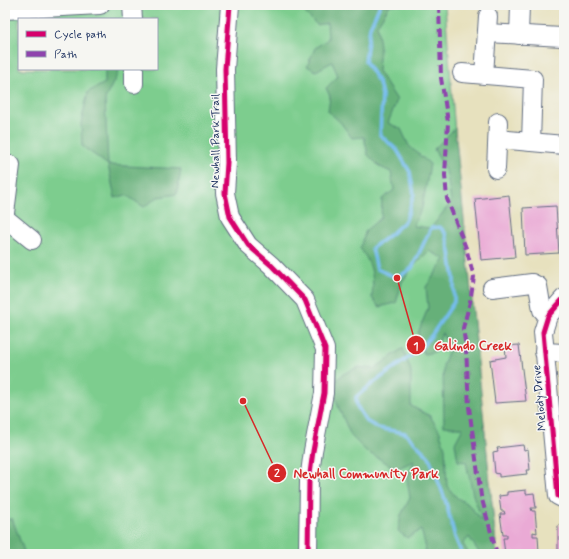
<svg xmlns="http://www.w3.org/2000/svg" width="569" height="559" viewBox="0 0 569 559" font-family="Mynerve,sans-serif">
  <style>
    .green { fill: #7dcd8e; stroke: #4c7e76; fill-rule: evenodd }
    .forest { fill: #66b079; stroke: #40706c }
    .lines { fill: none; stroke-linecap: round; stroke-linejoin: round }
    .stream { stroke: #76bdee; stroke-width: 3.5 }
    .building { fill: #eaaad5 }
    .minor-casing { stroke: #626d80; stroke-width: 20 }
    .path { stroke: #626d80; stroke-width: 2; stroke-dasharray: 3 3; stroke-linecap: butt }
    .minor { stroke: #fff; stroke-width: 18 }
    .quiet { stroke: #8e44ad; stroke-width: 4; stroke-dasharray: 8 4; stroke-linecap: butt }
    .cycleway-casing { stroke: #f6f6f2; stroke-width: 8 }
    .cycleway { stroke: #d6006c; stroke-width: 5 }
    .labels { text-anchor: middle; stroke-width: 3; stroke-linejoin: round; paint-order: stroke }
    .street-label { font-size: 12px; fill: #1b2f5e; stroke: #f6f6f2 }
    .leader { fill: none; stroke: #d62828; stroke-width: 1.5 }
    .callout-dot { fill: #d62828; stroke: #f6f6f2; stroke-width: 1.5 }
    .mark-label { font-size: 12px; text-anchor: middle; font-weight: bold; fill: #fff }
    .callout-label { font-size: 13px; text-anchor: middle; font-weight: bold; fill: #d62828; stroke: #f6f6f2; stroke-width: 3; stroke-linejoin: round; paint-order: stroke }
  </style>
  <rect width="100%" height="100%" fill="#f6f6f2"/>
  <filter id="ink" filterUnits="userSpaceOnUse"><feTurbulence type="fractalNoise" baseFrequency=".025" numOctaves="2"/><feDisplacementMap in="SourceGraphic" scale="8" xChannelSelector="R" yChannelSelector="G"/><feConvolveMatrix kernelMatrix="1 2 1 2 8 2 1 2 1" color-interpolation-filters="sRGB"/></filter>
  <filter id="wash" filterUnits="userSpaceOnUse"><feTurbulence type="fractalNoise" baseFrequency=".012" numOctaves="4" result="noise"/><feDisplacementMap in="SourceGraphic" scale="16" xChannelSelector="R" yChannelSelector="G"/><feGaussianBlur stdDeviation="0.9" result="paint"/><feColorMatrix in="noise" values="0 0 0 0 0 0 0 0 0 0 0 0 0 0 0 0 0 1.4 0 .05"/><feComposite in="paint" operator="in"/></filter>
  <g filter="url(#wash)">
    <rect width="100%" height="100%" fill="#e7e1be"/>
    <path class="green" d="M5,5h440l12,153 40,396h-492zM19,19h138v50h-138z"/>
    <g class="forest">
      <path d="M303,5h87l-13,20 3,21 -2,25 19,29 -9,23 13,6 8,17 21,18 -8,44 -9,18 18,2 20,-26 -4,-28 -13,-25 21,-21 42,426h-17l-11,-17 -6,7 6,10h-45l1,-10 -4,-14 -14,8 -9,-7 3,-16 9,-17 -3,-19 7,-18 -18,8 -16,-10 -13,-7 -16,-16 -13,-30 -6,-22 11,-10 16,-7 15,2 29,-21 8,23v35l19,10 9,14 6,18 2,38 9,11 13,8 14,17 -10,-27 -7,-33 -8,-1 -3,-18 8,-15 -19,-2 -1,-60 6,-17 -7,-16 -6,19 -12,2 -6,-21 10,-25 -2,-21 19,-28 -16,-8 -17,17 -10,14 -6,21 -17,4 -7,-9c2,-21 1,-32 -12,-50l6,-18 15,-12 1,-19 12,-9 -3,-18 -11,-5 -12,-12 -4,-18 -12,1 -11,-15 -13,-12 2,-15 -4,-8 12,-12 -6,-14 -16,9 -9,-5 8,-18 13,-9 -1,-16 -10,2 -17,-17z"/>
      <polygon points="105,69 116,69 118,73 105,99 108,165 181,169 177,194 158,197 144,207 126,195 115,198 108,165 82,146 81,123 88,92 105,83"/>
      <polygon points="12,518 25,554 10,554 5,548 5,521"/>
    </g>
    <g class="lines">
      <polyline class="stream" points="380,5 370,27 365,61 379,83 382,95 380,135 397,150 410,172 414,194 406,220 392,233 372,248 377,269 397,278 412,268 431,228 440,227 446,234 450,252 454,278 454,302 431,336 419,350 372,384 356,397 357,406 366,421 378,428 405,433 429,457 445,499 455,537 462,554"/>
    </g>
    <g id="blocks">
      <g class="building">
        <polygon points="509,195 515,257 481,260 475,199"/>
        <polygon points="556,206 559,253 525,255 523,208"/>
        <polygon points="519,345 526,401 495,403 490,360 506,357 505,346"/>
        <polygon points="523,445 524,450 528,449 530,470 526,470 527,474 499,477 499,474 495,473 493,452 498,451 497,448"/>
        <polygon points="526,490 526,494 534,493 536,508 531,508 532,511 535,511 537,533 533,532 533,536 538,536 539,552 526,554 505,554 503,538 507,538 507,535 503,535 500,514 505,514 504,511 501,511 499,496 507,495 507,492"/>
        <polygon points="558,525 564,526 564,554 558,554"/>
      </g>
    </g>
  </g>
  <g filter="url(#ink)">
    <use href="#blocks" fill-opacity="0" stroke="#626d80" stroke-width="1"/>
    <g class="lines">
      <defs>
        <g id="minor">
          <polyline points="132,5 133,19"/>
          <polyline points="230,5 225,69 227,163 225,193 230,217 248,245 271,265 305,300 325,349 324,393 313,451 309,481 308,554"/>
          <polyline points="5,10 100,5"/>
          <polyline points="487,33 562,37"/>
          <polyline points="519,35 520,5"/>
          <polyline points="134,69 134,84"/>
          <polyline points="462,73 533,79 531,142"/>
          <polyline points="484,75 488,16"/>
          <polyline points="498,139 564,145"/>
          <polyline points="496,169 498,122"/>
          <polyline points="5,213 11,165"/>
          <polyline points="5,218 32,240"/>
          <polyline points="492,288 532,283 538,286 542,310 548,316"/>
          <polyline points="564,298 548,316 543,332 558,496 564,499"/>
          <polyline points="544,352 564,353"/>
        </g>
      </defs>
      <use href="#minor" class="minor-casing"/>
      <polyline class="path" points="5,548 10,554"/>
      <use href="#minor" class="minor"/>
      <polyline class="quiet" points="439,5 441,78 448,122 445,175 447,199 466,248 474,277 470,302 463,328 466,348 469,407 481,496 497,554"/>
      <defs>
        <g id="cycleway">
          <polyline points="230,5 225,69 227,163 225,193 230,217 248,245 271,265 305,300 325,349 324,393 313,451 309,481 308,554"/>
          <polyline points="564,298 548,316 543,332 558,496 564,499"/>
        </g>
      </defs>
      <use href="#cycleway" class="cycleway-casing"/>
      <use href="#cycleway" class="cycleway"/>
    </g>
  </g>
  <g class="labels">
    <g class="street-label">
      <text transform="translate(215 141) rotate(-90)" y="4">Newhall Park Trail</text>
      <text transform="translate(539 398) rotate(-95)" y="4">Melody Drive</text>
    </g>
  </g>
  <path class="leader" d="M397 278L416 345M243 401L277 473"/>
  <g class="callout-dot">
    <circle cx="397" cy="278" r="4"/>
    <circle cx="243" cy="401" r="4"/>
    <circle cx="416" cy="345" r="10"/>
    <circle cx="277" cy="473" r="10"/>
  </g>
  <g class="mark-label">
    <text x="416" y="350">1</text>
    <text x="277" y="477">2</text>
  </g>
  <g class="callout-label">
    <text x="473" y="350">Galindo Creek</text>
    <text x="366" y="478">Newhall Community Park</text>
  </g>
  <rect width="569" height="559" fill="none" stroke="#f6f6f2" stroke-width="20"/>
  <rect x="18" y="18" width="140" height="52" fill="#f6f6f2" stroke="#9ea6b7"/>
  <rect x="26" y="31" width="20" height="6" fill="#d6006c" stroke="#9ea6b7"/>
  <text x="54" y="38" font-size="12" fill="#1b2f5e">Cycle path</text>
  <rect x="26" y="51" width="20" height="6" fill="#8e44ad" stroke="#9ea6b7"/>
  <text x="54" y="58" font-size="12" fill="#1b2f5e">Path</text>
</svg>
